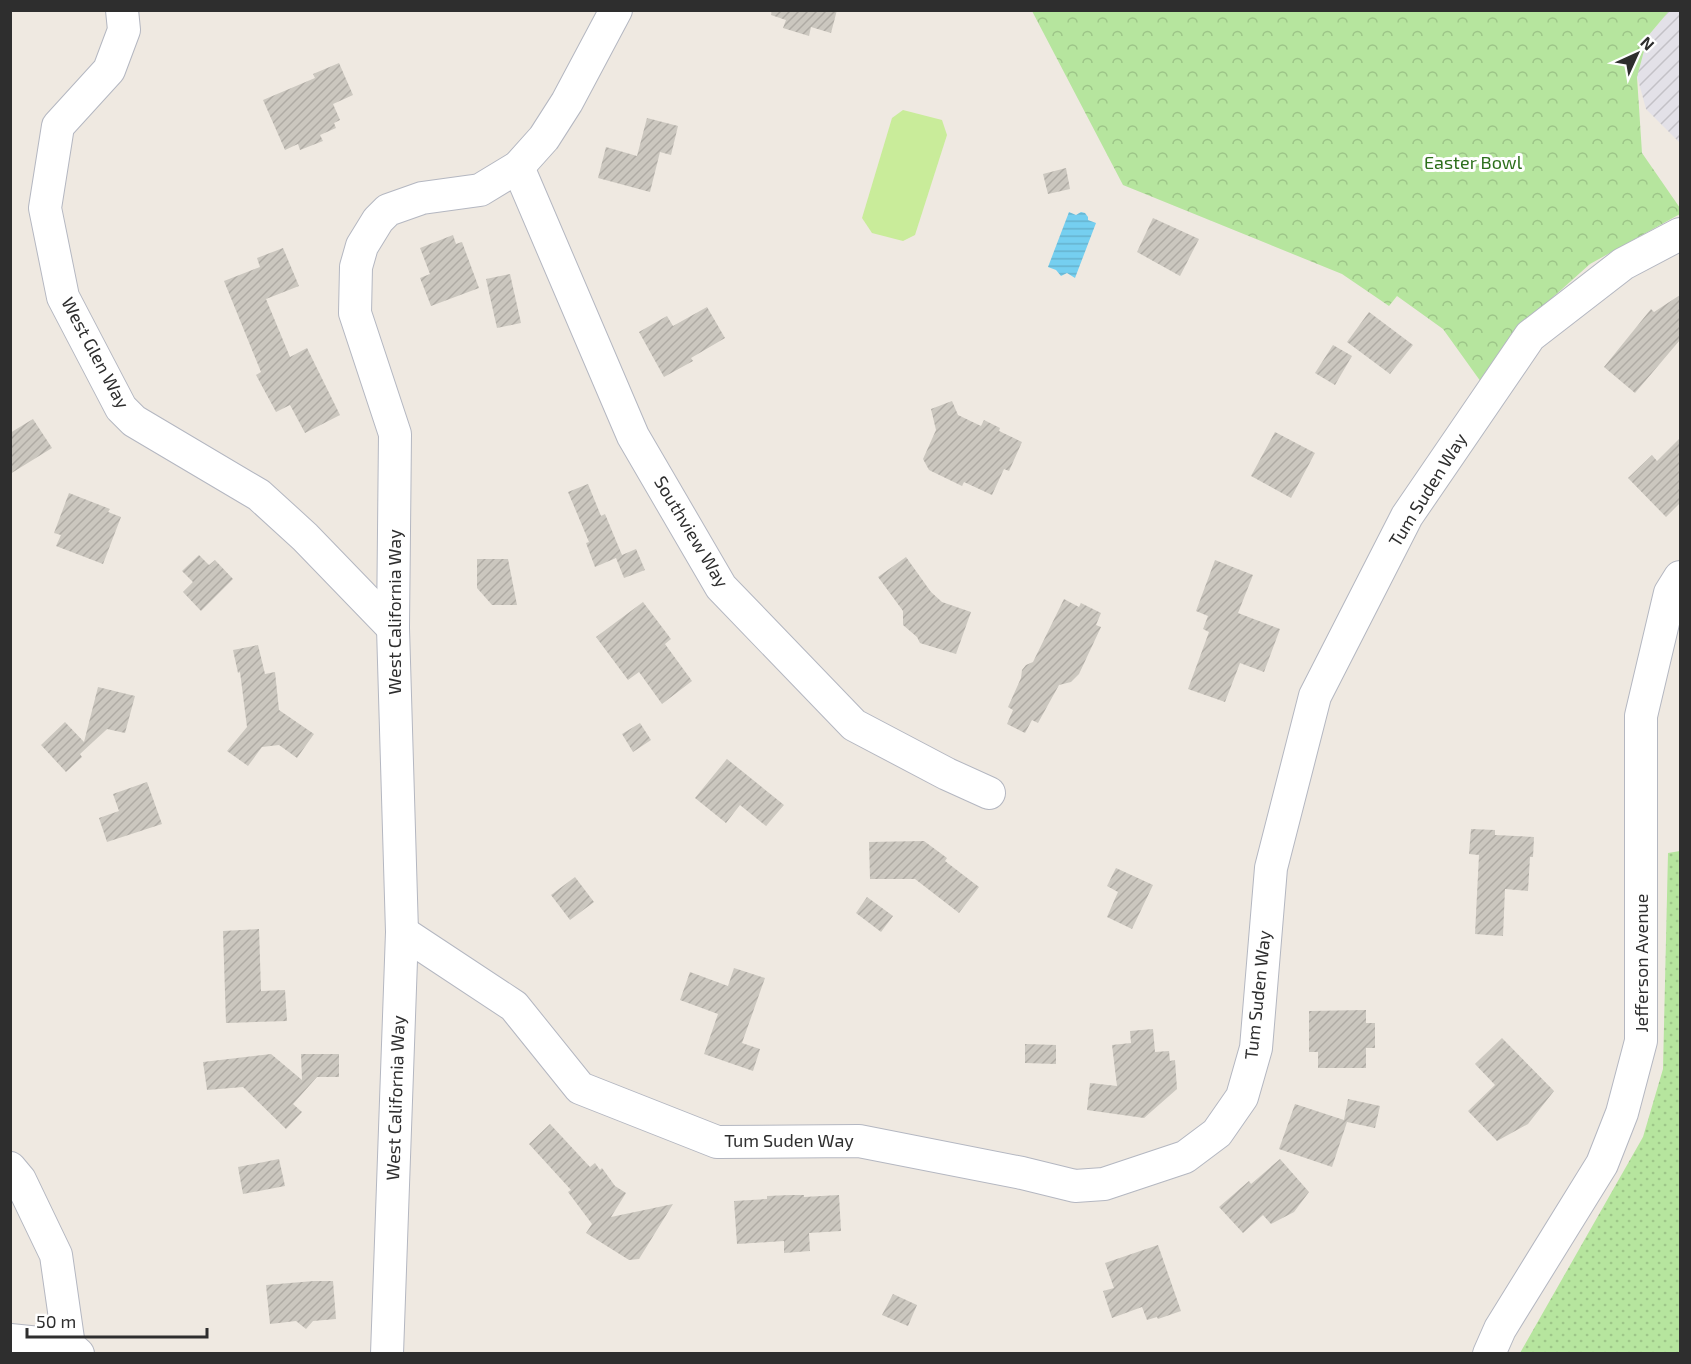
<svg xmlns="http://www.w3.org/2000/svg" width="1691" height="1364" viewBox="0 0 1691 1364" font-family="'Exo 2',sans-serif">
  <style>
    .industrial { fill: url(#industrial-furrows) }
    .grass { fill: url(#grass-dots) }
    .forest { fill: url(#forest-crowns) }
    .pitch { fill: #c9ec9a }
    .water { fill: url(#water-rules) }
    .building { fill: url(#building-hatch) }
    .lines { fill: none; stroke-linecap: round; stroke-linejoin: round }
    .minor-casing { stroke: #b4b7c1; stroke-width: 34 }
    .minor { stroke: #fff; stroke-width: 32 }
    .labels { text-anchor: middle; stroke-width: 6; stroke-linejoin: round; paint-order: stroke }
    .park-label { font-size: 18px; fill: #2c6e1b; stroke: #fff }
    .street-label { font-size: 18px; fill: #2e2e2e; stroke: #fff }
  </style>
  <defs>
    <pattern id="industrial-furrows" width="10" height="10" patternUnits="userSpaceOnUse" patternTransform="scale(1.5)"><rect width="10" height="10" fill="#e3e1e8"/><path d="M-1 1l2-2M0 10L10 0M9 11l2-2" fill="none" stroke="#c3c1c7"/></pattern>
    <pattern id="grass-dots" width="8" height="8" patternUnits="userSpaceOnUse" patternTransform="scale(1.5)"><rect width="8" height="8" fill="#b6e59e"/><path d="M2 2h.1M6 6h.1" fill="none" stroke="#9dc588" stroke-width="1.8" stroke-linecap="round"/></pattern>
    <pattern id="forest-crowns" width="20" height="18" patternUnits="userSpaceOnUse" patternTransform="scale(1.5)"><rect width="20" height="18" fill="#b6e59e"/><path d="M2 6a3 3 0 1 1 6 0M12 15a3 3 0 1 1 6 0" fill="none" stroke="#9dc588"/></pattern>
    <pattern id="water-rules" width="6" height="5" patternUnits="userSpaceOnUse" patternTransform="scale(1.5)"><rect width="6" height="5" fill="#75cff0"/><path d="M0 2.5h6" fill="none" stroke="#66b2ce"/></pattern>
    <pattern id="building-hatch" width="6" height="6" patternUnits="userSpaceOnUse" patternTransform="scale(1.5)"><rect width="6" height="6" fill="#cbc7bf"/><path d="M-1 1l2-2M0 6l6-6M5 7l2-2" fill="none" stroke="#afaba4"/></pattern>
  </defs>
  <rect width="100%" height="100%" fill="#efe9e1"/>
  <polygon class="industrial" points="1669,11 1680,11 1680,143 1646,109 1637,76 1648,36"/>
  <polygon class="grass" points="1680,851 1680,1353 1520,1353 1643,1137 1663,1069 1668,853"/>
  <polygon class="forest" points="1032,11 1669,11 1648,36 1637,77 1642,153 1680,208 1680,214 1590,264 1532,316 1481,382 1443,329 1397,296 1389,306 1342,274 1123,185"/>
  <polygon class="pitch" points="903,110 942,120 947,135 915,235 903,241 872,233 862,218 892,118"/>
  <polygon class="water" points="1069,212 1076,215 1081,212 1085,213 1088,217 1088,220 1096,223 1075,278 1067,273 1061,276 1056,270 1048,267"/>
  <g class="building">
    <polygon points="772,10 837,10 831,33 811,27 809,36 783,28 786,20 771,15"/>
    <polygon points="339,63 353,95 333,104 340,120 334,123 336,128 320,135 323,141 300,150 298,144 285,150 263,100 315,78 313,74"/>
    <polygon points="647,118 678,126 671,155 660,152 650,192 598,178 606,147 637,156"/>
    <polygon points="1066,168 1070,189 1048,194 1043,174"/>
    <polygon points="1153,218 1199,239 1180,276 1137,252"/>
    <polygon points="453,235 456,244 462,242 479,288 431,306 420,278 430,274 420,248"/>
    <polygon points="283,248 299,286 266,299 290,357 307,348 340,415 305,433 290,405 276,412 256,375 261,372 224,281 260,267 257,258"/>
    <polygon points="510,274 521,323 497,328 486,279"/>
    <polygon points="1680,295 1680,340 1635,393 1604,367 1651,309 1654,312"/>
    <polygon points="707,307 725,338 691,358 693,361 664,377 639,332 667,316 673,326"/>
    <polygon points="1369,312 1413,345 1390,374 1347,342"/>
    <polygon points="1333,345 1352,356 1335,385 1315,373"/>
    <polygon points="952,401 958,415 981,426 984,420 1000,428 999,431 1022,442 1009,471 1004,469 992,495 964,482 962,486 929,470 923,459 936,430 931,409"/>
    <polygon points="33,419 52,448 10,474 10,433"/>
    <polygon points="1275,432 1315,453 1291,498 1251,476"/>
    <polygon points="1680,438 1680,503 1666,517 1628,478 1652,455 1657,461"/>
    <polygon points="588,484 601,516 605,514 622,555 636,549 645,570 624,578 616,558 595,567 586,543 589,542 568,492"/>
    <polygon points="69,493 110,509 108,512 121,517 103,564 56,546 61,535 54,533"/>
    <polygon points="199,555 209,565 215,560 233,579 201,611 183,592 193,582 182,571"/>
    <polygon points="906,557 931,592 942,602 971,612 956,654 920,643 917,637 903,625 903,611 878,577"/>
    <polygon points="477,559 508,559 517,605 492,605 477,588"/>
    <polygon points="1215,560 1253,575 1238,613 1280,629 1264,672 1240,663 1225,702 1188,689 1209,632 1203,629 1208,616 1196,611"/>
    <polygon points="1064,599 1079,607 1081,603 1101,613 1096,625 1101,627 1079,674 1071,682 1059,685 1038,723 1032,720 1025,733 1007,724 1013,710 1008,707 1021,678 1022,670 1026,665 1033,662"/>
    <polygon points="643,602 671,639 665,644 692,681 662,704 639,672 628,680 596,637"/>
    <polygon points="258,645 265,674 275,672 279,710 314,734 297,758 279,745 262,747 248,766 227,751 247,727 240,672 238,673 233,650"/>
    <polygon points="98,687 135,696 125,733 107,729 80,754 82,757 66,772 41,745 65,722 84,742"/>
    <polygon points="640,723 651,740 633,752 622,734"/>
    <polygon points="727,759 784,805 766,826 740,805 726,823 695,798"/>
    <polygon points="147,782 162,824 107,842 99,818 119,811 113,794"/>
    <polygon points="1471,829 1495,830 1495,835 1534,837 1533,857 1530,857 1528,891 1505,889 1503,936 1475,934 1479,855 1469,854"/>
    <polygon points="924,841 947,858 945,861 979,887 959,913 915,879 870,879 869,842"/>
    <polygon points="1116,868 1153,885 1132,929 1107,917 1118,892 1107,886"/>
    <polygon points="575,877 594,902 570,920 551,895"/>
    <polygon points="867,897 893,916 881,932 856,913"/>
    <polygon points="259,929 261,991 285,990 287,1021 226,1023 223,931"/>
    <polygon points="734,968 765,978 742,1043 760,1049 753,1071 704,1054 718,1014 680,1000 690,972 728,986"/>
    <polygon points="1366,1010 1366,1023 1375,1023 1375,1048 1366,1048 1366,1068 1318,1068 1318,1052 1309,1052 1309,1011"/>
    <polygon points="1153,1029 1155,1052 1169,1051 1170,1061 1175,1060 1177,1089 1144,1118 1087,1110 1090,1083 1117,1086 1112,1045 1131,1043 1130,1031"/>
    <polygon points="1502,1038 1554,1091 1528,1124 1497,1141 1468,1111 1495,1085 1475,1064"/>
    <polygon points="1025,1044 1056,1045 1056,1064 1025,1063"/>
    <polygon points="271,1054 302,1080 301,1054 339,1054 339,1077 317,1077 293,1104 302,1112 286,1129 243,1087 207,1090 203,1062"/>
    <polygon points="1348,1099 1380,1106 1375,1128 1347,1122 1332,1167 1279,1149 1295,1104 1344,1120"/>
    <polygon points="550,1124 590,1167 595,1163 600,1170 602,1168 615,1186 626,1193 611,1217 673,1204 639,1259 629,1260 586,1233 592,1224 568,1192 571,1190 529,1144"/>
    <polygon points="279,1159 285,1186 243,1194 238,1167"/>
    <polygon points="1280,1159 1309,1192 1294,1212 1271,1224 1263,1215 1243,1233 1219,1207 1249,1181 1251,1184"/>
    <polygon points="791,1195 804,1195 804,1197 839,1195 841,1231 809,1233 810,1251 784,1253 784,1241 737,1244 734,1201 767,1199 767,1196"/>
    <polygon points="1158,1245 1181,1311 1158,1319 1157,1317 1147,1320 1142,1307 1112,1318 1103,1291 1114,1288 1105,1263"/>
    <polygon points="314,1281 333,1281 336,1319 313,1321 306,1329 296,1321 270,1324 266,1285"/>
    <polygon points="893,1294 917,1305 908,1326 882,1315"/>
  </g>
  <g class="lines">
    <defs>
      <g id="minor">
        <polyline points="122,10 124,30 109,70 58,126 45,208 63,297 121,408 134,421 259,495 305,537 393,628"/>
        <polyline points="518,167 633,436 721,587 854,725 947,774 989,793"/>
        <polyline points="402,932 514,1006 580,1088 717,1142 859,1141 1022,1173 1075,1186 1104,1184 1185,1157 1217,1133 1242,1097 1256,1048 1271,868 1315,696 1407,516 1530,336 1623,264 1680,234"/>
        <polyline points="10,1168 20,1180 56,1255 69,1346"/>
        <polyline points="10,1340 69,1346 78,1354"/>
        <polyline points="387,1354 402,932 393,628 395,434 355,313 356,267 362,246 378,220 388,210 422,198 480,190 518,167 544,138 567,102 616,10"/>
        <polyline points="1489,1354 1500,1329 1602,1164 1622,1113 1641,1041 1641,716 1670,593 1680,577"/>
      </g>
    </defs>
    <use href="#minor" class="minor-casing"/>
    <use href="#minor" class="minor"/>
  </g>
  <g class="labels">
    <g class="park-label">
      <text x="1473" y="169">Easter Bowl</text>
    </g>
    <g class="street-label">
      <text transform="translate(95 353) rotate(62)" y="6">West Glen Way</text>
      <text transform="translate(1428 490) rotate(-58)" y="6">Tum Suden Way</text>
      <text transform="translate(691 532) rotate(59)" y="6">Southview Way</text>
      <text transform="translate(395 612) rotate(-90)" y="6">West California Way</text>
      <text transform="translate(1642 963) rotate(-90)" y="6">Jefferson Avenue</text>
      <text transform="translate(1258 995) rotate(-84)" y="6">Tum Suden Way</text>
      <text transform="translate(396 1098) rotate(-88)" y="6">West California Way</text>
      <text x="789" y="1147">Tum Suden Way</text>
    </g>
  </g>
  <rect width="1691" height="1364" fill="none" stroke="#2e2e2e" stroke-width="24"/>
  <g transform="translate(1637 54) rotate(45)" stroke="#ffffff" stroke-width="4.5" paint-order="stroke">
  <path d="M0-4.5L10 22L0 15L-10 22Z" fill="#2e2e2e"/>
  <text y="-9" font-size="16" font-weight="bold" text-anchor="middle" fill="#2e2e2e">N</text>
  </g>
  <path d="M27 1328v9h180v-9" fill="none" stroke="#2e2e2e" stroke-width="3"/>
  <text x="36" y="1328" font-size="18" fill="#2e2e2e" stroke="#ffffff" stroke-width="4.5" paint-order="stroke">50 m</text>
</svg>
